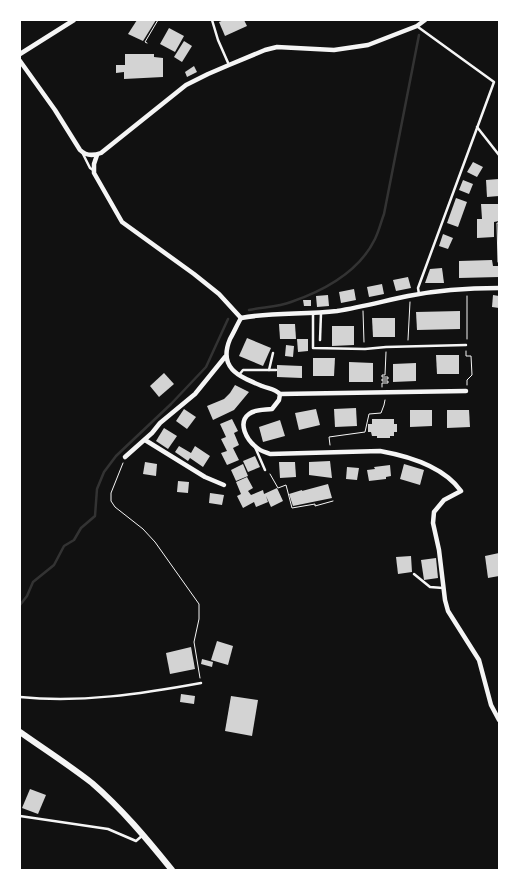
<svg xmlns="http://www.w3.org/2000/svg" width="519" height="890" viewBox="0 0 519 890" font-family="Georgia,serif">
  <style>
    .lines { fill: none; stroke-linecap: round; stroke-linejoin: round }
    .stream { stroke: #333; stroke-width: 2.5 }
    .building { fill: #d3d3d3 }
    .path { stroke: #f5f5f5; stroke-width: 1 }
    .service { stroke: #f5f5f5; stroke-width: 2.5 }
    .minor { stroke: #f5f5f5; stroke-width: 4.5 }
    .secondary { stroke: #f5f5f5; stroke-width: 6 }
  </style>
  <rect width="100%" height="100%" fill="#111"/>
  <g class="lines">
    <g class="stream">
      <path d="M249,310c14,-3 29,-3 42,-8 32,-11 68,-30 84,-63 4,-8 6,-17 9,-25l35,-179"/>
      <polyline points="20,605 27,596 33,582 54,565 64,546 74,540 81,528 95,516 97,489 104,472 116,456 171,404 206,367 228,319"/>
    </g>
  </g>
  <g class="building">
    <polygon points="137,20 156,20 143,41 128,34"/>
    <polygon points="224,20 244,20 247,26 225,36 219,22"/>
    <polygon points="169,28 184,36 175,52 160,44"/>
    <polygon points="184,41 192,46 182,62 174,57"/>
    <polygon points="125,54 154,54 154,57 163,58 163,77 124,79 124,72 116,73 116,65 125,65"/>
    <polygon points="194,66 197,72 187,77 185,72"/>
    <polygon points="473,162 483,167 477,177 467,172"/>
    <polygon points="499,179 499,196 487,197 486,180"/>
    <polygon points="463,180 473,184 469,194 459,190"/>
    <polygon points="456,198 467,202 458,227 447,223"/>
    <polygon points="481,204 499,204 499,221 494,222 494,237 477,238 477,219 482,219"/>
    <polygon points="443,234 453,238 448,249 439,246"/>
    <polygon points="492,260 493,266 499,266 499,277 459,278 459,261"/>
    <polygon points="442,268 444,283 425,283 430,269"/>
    <polygon points="408,277 411,288 396,291 393,280"/>
    <polygon points="382,284 384,294 369,297 367,287"/>
    <polygon points="354,289 356,300 341,303 339,292"/>
    <polygon points="328,295 329,306 317,307 316,296"/>
    <polygon points="493,295 499,296 499,308 492,307"/>
    <polygon points="303,300 311,300 311,306 304,306"/>
    <polygon points="460,311 460,329 417,330 416,312"/>
    <polygon points="372,318 395,318 395,337 373,337"/>
    <polygon points="279,324 295,324 296,339 280,339"/>
    <polygon points="332,326 354,326 354,345 332,346"/>
    <polygon points="247,338 271,348 263,366 239,356"/>
    <polygon points="297,339 308,339 308,351 298,352"/>
    <polygon points="286,345 294,346 293,357 285,356"/>
    <polygon points="436,355 459,355 459,374 437,374"/>
    <polygon points="313,358 335,358 334,376 313,376"/>
    <polygon points="349,362 373,363 373,382 349,382"/>
    <polygon points="416,363 416,381 393,382 393,364"/>
    <polygon points="277,365 302,366 302,378 277,377"/>
    <polygon points="164,373 174,384 159,397 150,386"/>
    <polygon points="235,385 249,392 234,410 213,420 207,406 224,399 230,393"/>
    <polygon points="356,408 357,426 335,427 334,409"/>
    <polygon points="184,409 196,417 187,429 176,421"/>
    <polygon points="316,409 320,425 299,430 295,413"/>
    <polygon points="410,410 432,410 432,426 410,427"/>
    <polygon points="447,410 469,410 470,427 447,428"/>
    <polygon points="232,419 238,431 234,433 239,445 233,448 239,460 227,465 221,453 227,451 221,439 226,437 220,424"/>
    <polygon points="372,419 394,419 394,424 397,424 397,432 394,432 394,436 390,436 390,438 377,438 377,436 372,436 371,432 368,432 368,424 372,424"/>
    <polygon points="280,420 285,436 263,442 259,427"/>
    <polygon points="164,428 177,436 168,449 156,441"/>
    <polygon points="179,446 191,453 195,446 210,456 203,467 190,458 188,461 175,452"/>
    <polygon points="255,456 260,467 248,472 243,461"/>
    <polygon points="330,461 332,478 309,475 309,462"/>
    <polygon points="145,462 157,464 156,476 143,474"/>
    <polygon points="279,462 295,462 296,477 280,478"/>
    <polygon points="243,464 248,476 236,481 231,470"/>
    <polygon points="404,464 424,470 420,485 400,479"/>
    <polygon points="390,465 391,476 386,477 386,479 369,481 367,470 375,469 374,467"/>
    <polygon points="347,467 359,468 357,480 346,479"/>
    <polygon points="247,477 253,488 248,491 251,495 263,490 264,494 277,488 283,501 271,507 266,496 268,502 256,507 254,502 243,508 237,496 241,494 236,482"/>
    <polygon points="178,481 189,482 188,493 177,492"/>
    <polygon points="328,484 332,498 293,506 289,494 302,490 304,499 302,491"/>
    <polygon points="210,493 224,495 222,505 209,503"/>
    <polygon points="499,553 499,576 488,578 485,556"/>
    <polygon points="411,556 412,572 398,574 396,557"/>
    <polygon points="436,558 438,578 424,580 421,560"/>
    <polygon points="217,641 233,646 228,665 211,660"/>
    <polygon points="191,647 195,669 170,674 166,653"/>
    <polygon points="202,659 213,662 212,667 201,664"/>
    <polygon points="181,694 195,696 194,704 180,702"/>
    <polygon points="231,696 258,700 252,736 225,731"/>
    <polygon points="30,789 46,795 38,814 22,808"/>
  </g>
  <g class="lines">
    <g class="path">
      <polyline points="147,43 145,42 158,20"/>
      <polyline points="498,262 497,223 499,223"/>
      <polyline points="363,311 364,342"/>
      <polyline points="467,339 467,296"/>
      <polyline points="408,340 410,302"/>
      <polyline points="466,351 466,356 471,356 472,375 467,380 467,385"/>
      <polyline points="382,387 382,383 388,383 388,381 382,381 382,379 388,379 388,377 382,377 382,375 385,375 386,352"/>
      <polyline points="330,445 329,437 365,432 369,414 381,413 384,405 385,400"/>
      <polyline points="123,463 111,493 111,501 115,507 143,529 155,542 199,604 199,619 194,642 200,678"/>
      <polyline points="270,474 278,488 286,485 292,508 315,504 315,506 333,501"/>
    </g>
    <g class="service">
      <polyline points="212,20 218,40 229,65"/>
      <polyline points="418,27 494,82 418,288 419,294"/>
      <polyline points="477,127 499,155"/>
      <polyline points="83,154 90,168 93,170"/>
      <polyline points="313,313 313,348 365,349 386,347 466,345"/>
      <polyline points="320,340 321,313"/>
      <polyline points="269,370 273,353"/>
      <polyline points="239,375 243,370 276,370"/>
      <polyline points="255,447 265,470"/>
      <polyline points="414,574 430,587 443,588"/>
      <path d="M20,697c61,6 121,-3 181,-14"/>
      <polyline points="20,816 108,829 136,841 143,835"/>
    </g>
    <g class="minor">
      <polyline points="20,54 74,20"/>
      <path d="M20,61l35,49 25,40c6,6 13,6 21,3l85,-68 22,-11 21,-9 36,-15 12,-3 57,3 34,-5 49,-19 8,-6"/>
      <polyline points="97,155 94,164 94,173 122,222 194,274 219,294 241,318"/>
      <path d="M241,318c-4,7 -7,14 -11,21 -12,29 8,37 32,47 7,3 12,2 18,8l186,-3"/>
      <path d="M241,318c31,-6 64,-3 96,-7 24,-4 47,-10 71,-15 30,-6 61,-8 91,-8"/>
      <path d="M280,394l-1,6 -7,9c-8,1 -17,0 -23,5 -12,9 -2,26 7,33 4,4 9,5 14,7l110,-3c28,5 64,16 81,40l-17,9 -10,12 -1,11 6,27 6,50 3,11 31,49 12,45 8,15"/>
      <polyline points="145,440 205,477 224,485"/>
      <polyline points="125,457 152,433 160,423 195,394 225,357"/>
    </g>
    <path class="secondary" d="M20,732c24,17 49,33 72,51 30,26 55,56 80,87"/>
  </g>
  <rect width="519" height="890" fill="none" stroke="#ffffff" stroke-width="42"/>
</svg>
